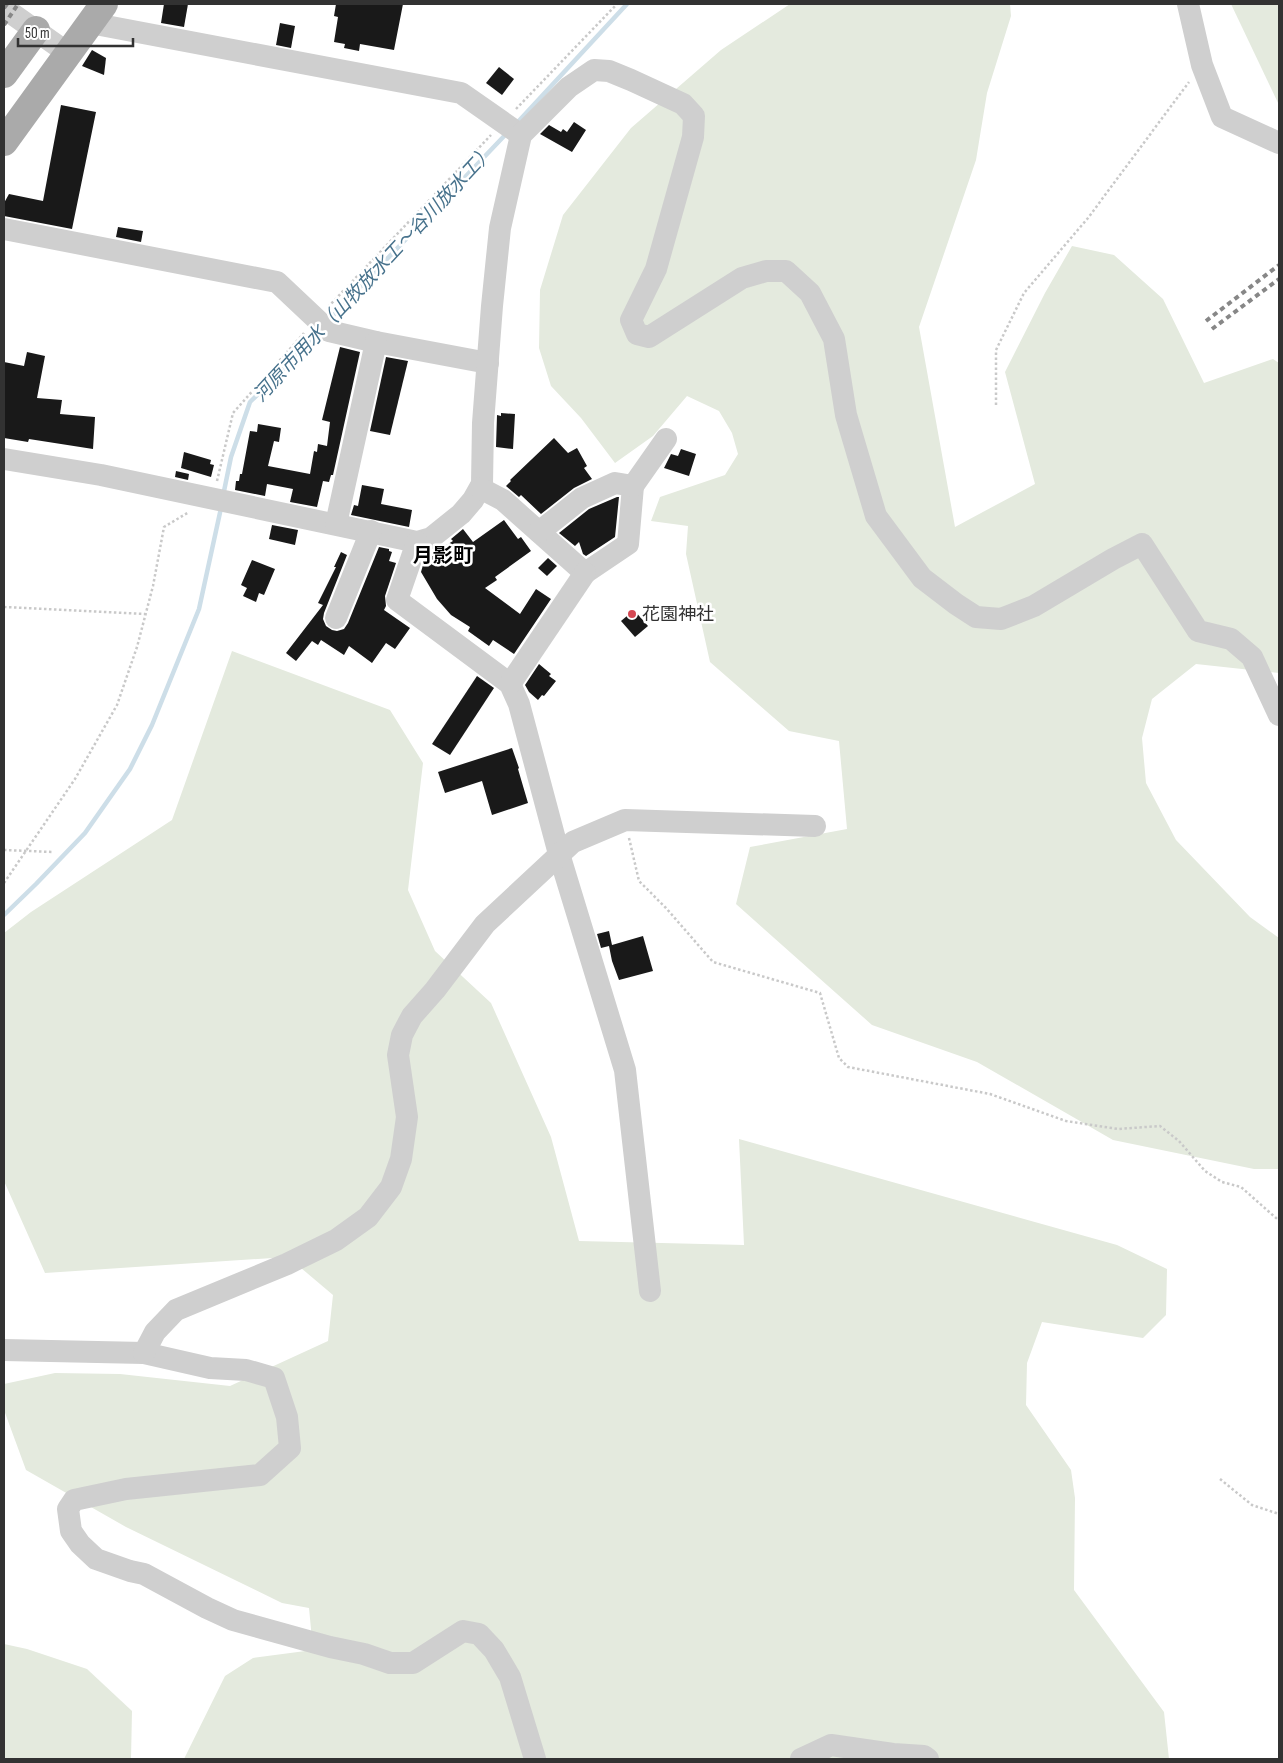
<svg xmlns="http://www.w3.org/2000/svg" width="1283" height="1763" viewBox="0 0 1283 1763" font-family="'Sofia Sans Condensed','Noto Sans JP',sans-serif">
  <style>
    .green { fill: #e4eade }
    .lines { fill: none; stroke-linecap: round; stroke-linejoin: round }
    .stream { stroke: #cddee8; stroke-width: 4.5 }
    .building { fill: #191919 }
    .path { stroke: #c9c9c9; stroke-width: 2.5; stroke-dasharray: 2.5 2.5; stroke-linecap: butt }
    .minor { stroke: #cfcfcf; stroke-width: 22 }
    .major { stroke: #aaa; stroke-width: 28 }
    .rail { stroke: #878787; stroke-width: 4; stroke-dasharray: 5 4; stroke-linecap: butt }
    .poi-dot { fill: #d44853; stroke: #fff; stroke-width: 2 }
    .labels { text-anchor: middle; stroke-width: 5; stroke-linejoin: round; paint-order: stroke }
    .poi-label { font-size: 18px; fill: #323232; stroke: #fff; text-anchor: start }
    .water-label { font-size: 19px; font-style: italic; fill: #47728c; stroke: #fff }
    .quarter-label { font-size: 20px; font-weight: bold; fill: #000; stroke: #fff }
  </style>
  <rect width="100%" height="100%" fill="#fff"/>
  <g class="green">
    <polygon points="790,4 1010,4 1011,16 987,93 976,160 919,327 955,527 1035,484 1005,372 1045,293 1072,246 1114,255 1163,299 1204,383 1273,359 1279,363 1279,673 1196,664 1152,699 1142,738 1146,783 1176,840 1250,917 1279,938 1279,1169 1254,1169 1113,1140 977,1062 872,1025 736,904 750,847 847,829 839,741 789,731 710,662 686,554 688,526 651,521 660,497 725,475 738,454 732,433 719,411 687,396 653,436 615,463 581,418 551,386 539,348 540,290 563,215 631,128 721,50"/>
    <polygon points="1231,4 1279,4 1279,105"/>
    <polygon points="232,651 390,710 423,763 408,890 435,951 491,1003 551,1137 579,1241 744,1245 739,1139 1117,1245 1167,1269 1166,1315 1143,1338 1042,1322 1027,1363 1026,1405 1071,1470 1075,1498 1074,1590 1164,1712 1169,1759 184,1759 225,1676 253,1658 313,1650 309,1608 282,1603 126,1527 26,1470 4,1410 4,1384 55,1373 120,1374 230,1386 328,1341 333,1295 288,1257 45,1273 4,1181 4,933 31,912 172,820"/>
    <polygon points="4,1644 27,1649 87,1669 132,1711 131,1759 4,1759"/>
  </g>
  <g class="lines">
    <g class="stream">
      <polyline points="516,124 627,4"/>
      <polyline points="328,321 507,133"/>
      <polyline points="223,496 231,457 250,402 276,377 319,331"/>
      <polyline points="4,915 36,884 85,833 130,769 152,725 199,609 221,508"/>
    </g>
  </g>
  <g class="building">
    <polygon points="164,4 188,4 184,27 161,23"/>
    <polygon points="336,4 403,4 394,50 360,44 359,51 344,48 345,44 334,42 338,17 334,16"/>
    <polygon points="280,23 295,26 291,48 276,45"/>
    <polygon points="92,50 106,58 104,75 82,66"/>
    <polygon points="499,67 514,79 502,95 486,83"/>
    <polygon points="61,105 96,112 72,229 4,216 4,203 9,194 43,201"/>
    <polygon points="574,122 586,130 572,152 540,134 549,125 561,132 563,129 567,132"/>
    <polygon points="118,227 143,231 141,242 116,237"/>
    <polygon points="340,347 360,352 333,475 331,475 329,482 323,481 317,507 290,502 293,489 267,484 265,496 235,490 236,481 239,481 240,474 242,474 250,431 257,432 258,424 281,428 279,442 274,441 268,466 310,474 314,451 317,452 318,444 327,446 330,422 322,420"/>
    <polygon points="27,352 45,356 37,398 62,400 60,414 95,417 93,449 29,439 28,442 4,438 4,362 24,366"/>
    <polygon points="386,357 408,361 390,435 370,431"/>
    <polygon points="501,413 515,414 513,449 496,447 497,415 501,416"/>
    <polygon points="554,438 568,453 577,448 587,466 584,468 592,479 574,488 541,514 521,495 519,497 506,486 511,481 510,480"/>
    <polygon points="681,449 696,454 689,476 664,468 671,454 678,456"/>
    <polygon points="184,452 211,460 210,464 214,465 211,477 181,468"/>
    <polygon points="176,471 189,474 188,480 175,477"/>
    <polygon points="362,485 384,489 381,504 412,510 409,527 351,515 354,505 358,506"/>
    <polygon points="617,497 619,497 615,537 586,556 583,554 579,542 575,546 559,533 589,509"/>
    <polygon points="504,520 518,539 521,537 531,551 495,577 497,580 485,588 520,614 536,589 551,599 514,654 493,640 489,646 468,631 470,627 451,615 437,599 421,572 425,558 453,541 451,539 463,529 473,542"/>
    <polygon points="272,525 298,530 295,545 269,539"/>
    <polygon points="379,547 389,549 389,551 392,552 389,561 396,563 385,596 386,606 384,610 410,628 395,649 386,643 372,663 349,646 344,655 321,640 318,645 312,641 296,661 286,653 323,605 318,603 336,567 334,567 341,552 347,555 324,613 323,619 326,626 332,630 337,631 344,629 348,623"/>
    <polygon points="548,558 557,566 547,576 538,568"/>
    <polygon points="252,560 275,569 264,595 259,593 256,602 243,596 247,588 241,585"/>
    <polygon points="634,610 648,626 635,637 621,621"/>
    <polygon points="539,664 551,674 549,676 556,681 544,696 542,695 538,700 529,692 525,685"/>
    <polygon points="477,676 494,688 450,755 432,744"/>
    <polygon points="512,748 519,768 518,769 528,803 492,815 482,781 445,793 438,772"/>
    <polygon points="609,931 612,945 643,936 653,971 619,980 612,961 609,946 601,948 597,934"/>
  </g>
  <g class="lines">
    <g class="path">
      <polyline points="516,109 617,4"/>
      <polyline points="328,307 491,135"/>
      <polyline points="996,405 996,350 1024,293 1088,218 1189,82"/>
      <polyline points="217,481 233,413 304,333"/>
      <polyline points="4,607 145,614"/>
      <polyline points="629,838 639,881 666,908 713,962 820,993 839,1058 848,1067 990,1094 1066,1121 1118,1129 1160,1126 1179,1141 1205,1171 1222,1182 1241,1187 1276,1218 1279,1218"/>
      <polyline points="4,850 53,852"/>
      <polyline points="4,883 75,779 117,705 137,647 153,586 164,527 189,512"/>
      <polyline points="1220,1479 1252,1505 1279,1514"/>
    </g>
    <g class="minor">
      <polyline points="1188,4 1202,65 1222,117 1279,143"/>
      <polyline points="4,8 69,54"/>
      <polyline points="90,23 461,93 521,135"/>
      <polyline points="4,229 277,282 329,331 376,342 488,363"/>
      <polyline points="4,459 101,475 417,542 431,538 461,514 473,500 482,484 483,423 492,306 500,228 521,135 569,87 594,70 609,71 631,80 683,104 694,116 693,137 656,269 631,320 637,334 649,337 742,278 766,271 786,271 810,293 834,339 846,415 876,516 922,578 956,604 976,617 1001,619 1034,606 1113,559 1142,544 1198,631 1231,639 1252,657 1279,715"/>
      <polyline points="480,488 503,500 585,573 628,544 633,486"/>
      <polyline points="336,524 376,342"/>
      <polyline points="539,532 582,498 615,483 633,486 666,439"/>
      <polyline points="417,542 397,600 510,684 519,704 559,854 625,1070 650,1291"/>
      <polyline points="336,618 371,531"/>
      <polyline points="510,684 585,573"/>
      <polyline points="4,1350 144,1353 210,1368 246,1370 274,1378 287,1417 290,1448 260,1475 126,1489 74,1500 68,1509 71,1531 80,1544 96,1559 130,1571 144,1574 207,1608 233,1620 330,1647 364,1654 390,1663 413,1663 463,1631 479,1634 494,1650 510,1677 535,1759"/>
      <polyline points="144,1353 155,1332 176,1310 287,1264 336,1240 368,1217 391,1187 401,1159 407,1117 398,1055 402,1035 412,1016 435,990 485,924 573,842 625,820 815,826"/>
      <polyline points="801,1759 831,1745 893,1754 924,1756 928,1759"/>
    </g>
    <g class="major">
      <polyline points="4,74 36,30"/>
      <polyline points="4,142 104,4"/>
    </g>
    <g class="rail">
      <polyline points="4,8 7,4"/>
      <polyline points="4,25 18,4"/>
      <polyline points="1206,321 1279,265"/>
      <polyline points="1212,329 1279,279"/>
    </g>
  </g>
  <circle class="poi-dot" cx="632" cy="614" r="5"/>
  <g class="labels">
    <g class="poi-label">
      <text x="642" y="620">花園神社</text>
    </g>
    <g class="water-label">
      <text transform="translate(373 273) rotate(-47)" y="7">河原市用水（山牧放水工～谷川放水工）</text>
    </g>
    <g class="quarter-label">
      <text x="443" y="562">月影町</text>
    </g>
  </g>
  <rect width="1283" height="1763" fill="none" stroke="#323232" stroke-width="10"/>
  <path d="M18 38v8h115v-8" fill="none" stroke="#323232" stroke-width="2.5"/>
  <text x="25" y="38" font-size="15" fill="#323232" stroke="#ffffff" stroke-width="4" paint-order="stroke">50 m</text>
</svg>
